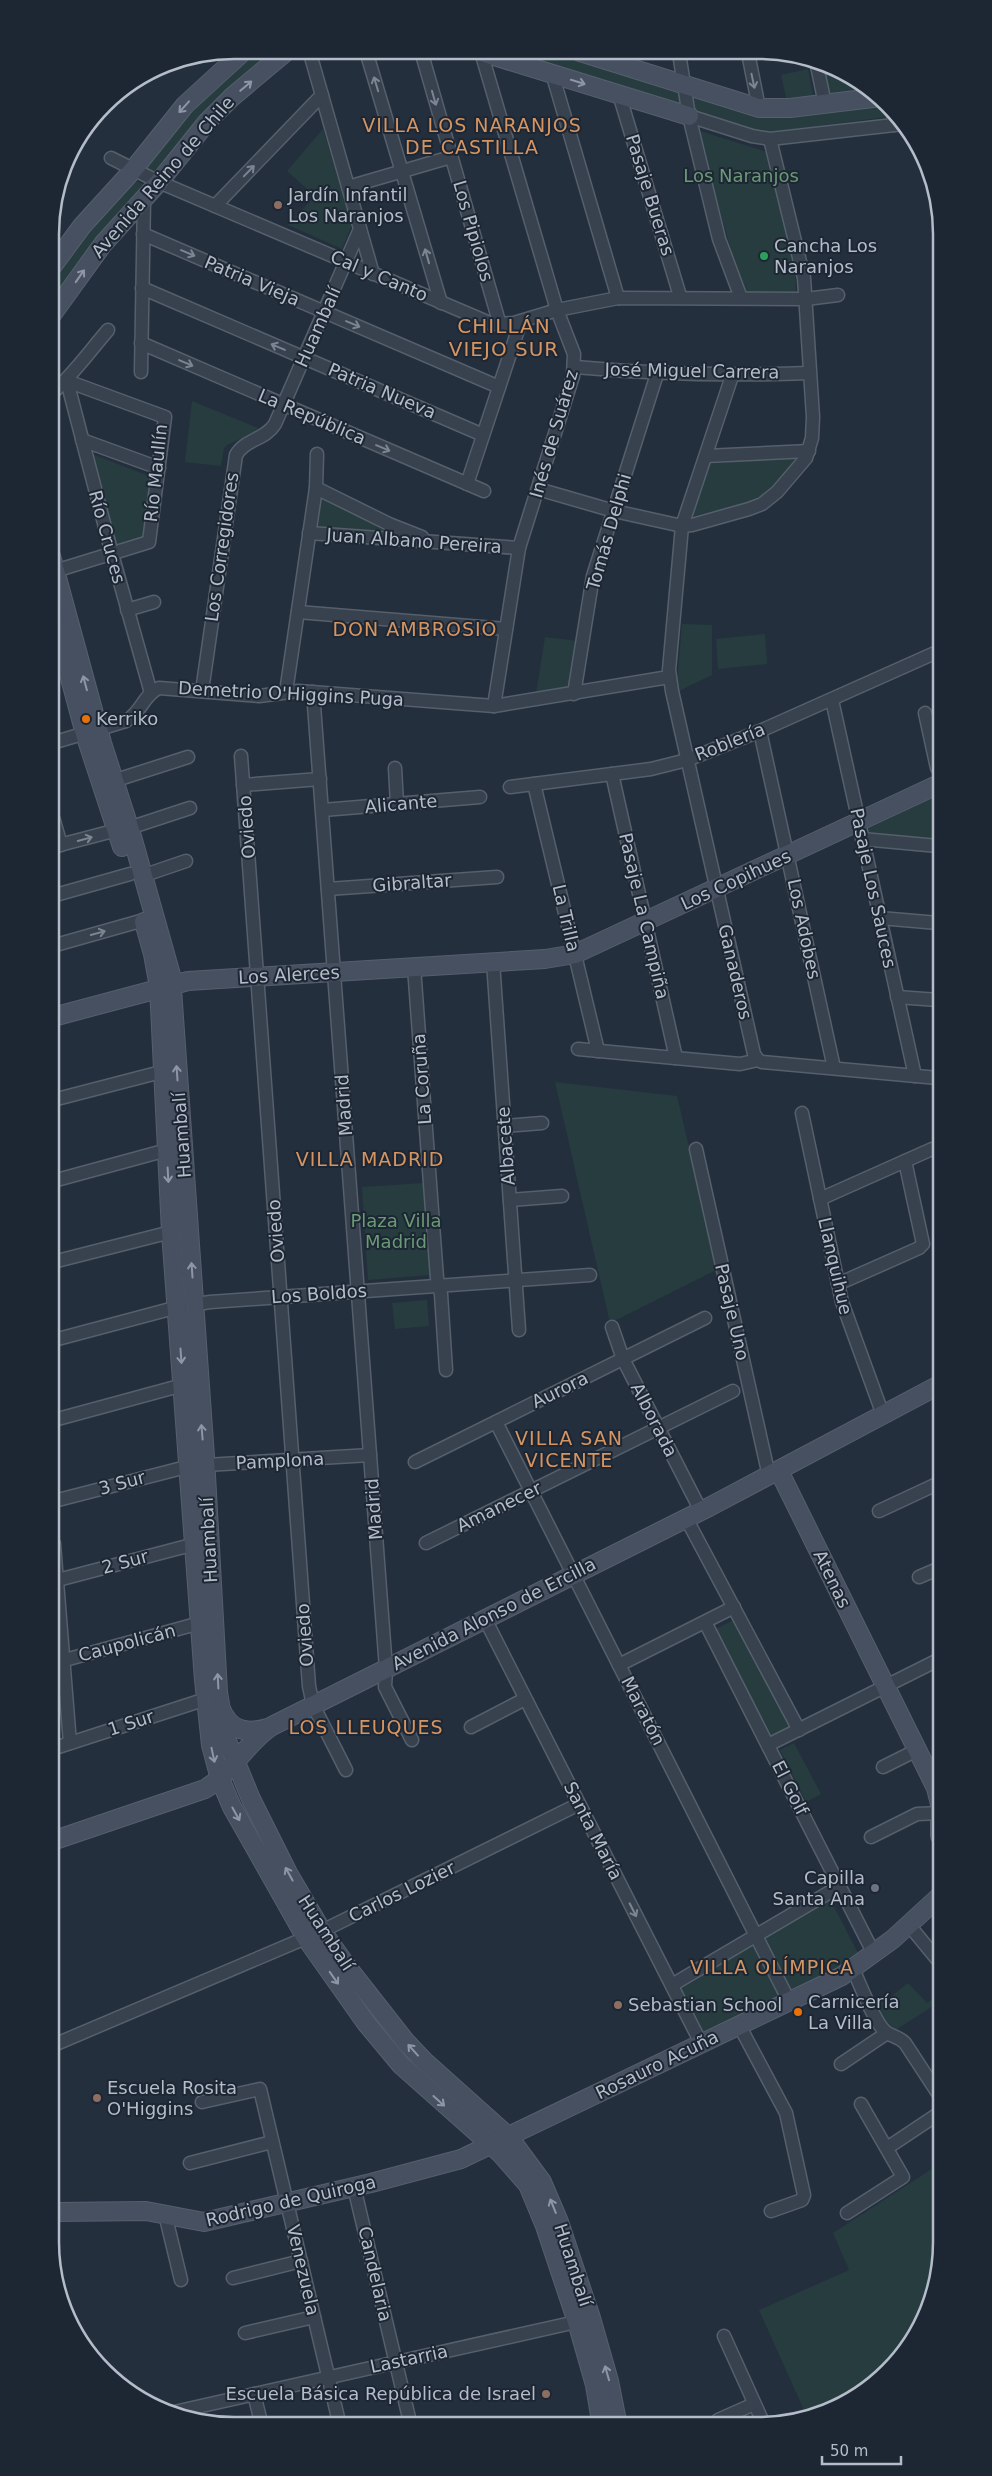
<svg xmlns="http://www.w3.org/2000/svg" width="992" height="2476" viewBox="0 0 992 2476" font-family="'DejaVu Sans',sans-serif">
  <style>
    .green { fill: #263c3f }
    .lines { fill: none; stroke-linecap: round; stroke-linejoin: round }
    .street-casing { stroke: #565f6c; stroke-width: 15 }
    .secondary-casing { stroke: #565f6c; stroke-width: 20 }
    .street { stroke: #38414e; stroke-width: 12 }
    .secondary { stroke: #465061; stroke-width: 18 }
    .oneway { stroke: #7c8592 }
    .oneway2 { stroke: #8e96a5 }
    .education-dot { fill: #8d6e63; stroke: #1d2633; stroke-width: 2 }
    .leisure-dot { fill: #2e9e5b; stroke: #1d2633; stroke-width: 2 }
    .food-dot { fill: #e8710a; stroke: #1d2633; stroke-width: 2 }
    .worship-dot { fill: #6b7280; stroke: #1d2633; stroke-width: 2 }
    .labels { text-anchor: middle; stroke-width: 4; stroke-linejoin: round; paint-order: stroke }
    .park-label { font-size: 18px; fill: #6b9a76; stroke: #1d2633 }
    .street-label { font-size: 18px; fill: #b4bcc9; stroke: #1d2633 }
    .poi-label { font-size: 18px; fill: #b4bcc9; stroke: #1d2633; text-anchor: start }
    .neighbourhood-label { font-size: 19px; letter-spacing: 1px; fill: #d59563; stroke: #1d2633 }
    .quarter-label { font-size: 20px; letter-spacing: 1px; fill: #d59563; stroke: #1d2633 }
    .rim { fill: none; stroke: #b4bcc9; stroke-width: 2.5 }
  </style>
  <rect width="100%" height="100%" fill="#242f3e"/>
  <g class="green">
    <polygon points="256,50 279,50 157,175 142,167 199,100"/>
    <polygon points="500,52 550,52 678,93 683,109"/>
    <polygon points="820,62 840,69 874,92 828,97"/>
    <polygon points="808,69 814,98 787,102 781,75"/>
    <polygon points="693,96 755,115 884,101 887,117 757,134 696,112"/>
    <polygon points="323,129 352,225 342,249 288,225 315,196 287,171"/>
    <polygon points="697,130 767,152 795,266 796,293 743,292"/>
    <polygon points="134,180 148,187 51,307 51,280 102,215"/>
    <polygon points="192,401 258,428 256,432 227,445 224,448 221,466 185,462"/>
    <polygon points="87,452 154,478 146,538 112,547"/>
    <path d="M798,457c-11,14 -23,30 -38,39 -20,12 -49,15 -71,21l17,-53z"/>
    <polygon points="322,492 410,532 318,528"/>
    <polygon points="682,624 712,625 712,675 679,691 677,682"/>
    <polygon points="765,634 767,664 718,669 716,639"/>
    <polygon points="545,637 578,641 571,688 536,694"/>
    <polygon points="938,795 938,841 867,836 865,830"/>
    <polygon points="555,1082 677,1096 718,1269 610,1323"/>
    <polygon points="423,1183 430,1275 368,1280 362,1187"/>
    <polygon points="427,1300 429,1326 395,1329 392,1303"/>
    <polygon points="737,1618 792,1727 769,1739 714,1630"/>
    <polygon points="794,1743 821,1794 806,1802 780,1750"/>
    <polygon points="829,1897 858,1953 840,1966 698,2034 676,1992"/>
    <polygon points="908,1983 927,2003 941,1993 941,2001 894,2031 887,2028 875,2004 892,1996"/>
    <polygon points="941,2163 942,2254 928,2312 897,2363 860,2395 808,2419 759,2310 849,2270 833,2233"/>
  </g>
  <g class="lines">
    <defs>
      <g id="street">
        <polyline points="309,50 373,274"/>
        <polyline points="366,51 441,303"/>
        <polyline points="421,51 500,325"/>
        <polyline points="481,52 557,310 574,354 573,376 519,548 494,706"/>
        <polyline points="679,53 689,116 719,239 741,298"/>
        <polyline points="748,53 759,108"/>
        <polyline points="816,61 825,104"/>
        <polyline points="552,73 618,298"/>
        <polyline points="619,94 680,296"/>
        <polyline points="893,112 894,125"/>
        <polyline points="689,116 752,136 770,139 903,124"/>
        <polyline points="111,158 159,182 492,324 514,323 557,310 618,298 806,299 838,295"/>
        <polyline points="348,187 451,157"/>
        <polyline points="215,206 322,95"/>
        <polyline points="143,234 499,387"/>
        <polyline points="142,288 483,435"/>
        <polyline points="141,343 484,491"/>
        <path d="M575,367c78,7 156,9 234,6"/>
        <polyline points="141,372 144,199"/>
        <polyline points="732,376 682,526 669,670 672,691 754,1054 758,1060 762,1062 938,1078"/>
        <polyline points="67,381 112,554 151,693"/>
        <path d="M51,394c21,-18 38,-42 57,-64"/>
        <polyline points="82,440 159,468"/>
        <polyline points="706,456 809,451"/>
        <polyline points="467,484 521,321"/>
        <polyline points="316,488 389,524 422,537"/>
        <polyline points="538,489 614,511 682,526 692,525 749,509 762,504 777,492 806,458 812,438 813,417 804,278 770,139"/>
        <polyline points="309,533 519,548"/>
        <polyline points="55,571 149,542 165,417 67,381"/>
        <polyline points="127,610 154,602"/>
        <polyline points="298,612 506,629"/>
        <path d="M202,691l34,-236c9,-16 29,-15 39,-31l85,-195"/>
        <polyline points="286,692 316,488 317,454"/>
        <polyline points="313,692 386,1669 385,1687 412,1740"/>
        <polyline points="574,694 593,576 657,374"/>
        <polyline points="832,700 915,1076"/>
        <polyline points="925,713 937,768"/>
        <polyline points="760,731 834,1068"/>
        <path d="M52,743l74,-22c15,-8 18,-27 33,-33l100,8 39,-5 196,15 175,-29"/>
        <polyline points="241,756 309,1686 313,1705 346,1770"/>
        <polyline points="395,768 397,804"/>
        <polyline points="612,774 676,1058"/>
        <polyline points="113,781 188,757"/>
        <polyline points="534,784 598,1051"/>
        <polyline points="243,785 320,779"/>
        <polyline points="510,787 651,769 687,760 760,731 937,652"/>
        <polyline points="323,810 480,797"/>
        <polyline points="52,814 61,845"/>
        <polyline points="129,828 190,808"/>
        <polyline points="862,839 938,846"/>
        <polyline points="52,847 117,830"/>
        <polyline points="142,876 186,861"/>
        <polyline points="328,889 497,877"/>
        <polyline points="52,896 130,874"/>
        <polyline points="880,918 938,923"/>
        <polyline points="52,946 144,920"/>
        <polyline points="493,962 519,1330"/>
        <polyline points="414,967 437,1278 441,1294 446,1370"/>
        <polyline points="897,997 938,1000"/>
        <polyline points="578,1049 740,1064 758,1060"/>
        <polyline points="53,1100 161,1072"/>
        <polyline points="802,1113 842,1302 883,1415"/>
        <polyline points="505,1126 542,1123"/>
        <polyline points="696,1149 769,1476"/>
        <polyline points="53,1181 167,1150"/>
        <polyline points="820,1199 932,1149"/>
        <polyline points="510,1200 562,1196"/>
        <polyline points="53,1262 171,1232"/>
        <polyline points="838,1284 919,1248 923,1244 905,1161"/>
        <polyline points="612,1327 623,1359 701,1511"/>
        <polyline points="54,1340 178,1307 210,1302 590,1275"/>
        <polyline points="54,1420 183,1385"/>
        <polyline points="496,1422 789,2001"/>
        <polyline points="415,1462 705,1318"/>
        <polyline points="54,1501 190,1466 370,1455"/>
        <polyline points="879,1511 939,1483"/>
        <polyline points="686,1518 799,1730"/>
        <polyline points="426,1543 733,1391"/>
        <polyline points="54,1544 70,1743"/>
        <polyline points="919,1577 940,1568"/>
        <polyline points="54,1581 195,1544"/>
        <polyline points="485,1619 701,2043"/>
        <polyline points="705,1622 874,1954"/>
        <polyline points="54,1663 200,1623"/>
        <polyline points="619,1665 734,1607"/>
        <polyline points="471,1727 525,1699"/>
        <polyline points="768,1745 940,1659"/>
        <polyline points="55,1748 206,1699"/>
        <polyline points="883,1767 917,1750"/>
        <polyline points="871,1837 917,1814 940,1813"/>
        <polyline points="909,1925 941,1964"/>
        <path d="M853,1969c7,15 22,56 34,64 7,4 12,4 18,10l36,55"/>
        <polyline points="672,1985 840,1886"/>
        <polyline points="739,2025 786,2113 804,2195 802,2200 771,2211"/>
        <polyline points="56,2044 322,1931 579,1804"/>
        <polyline points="841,2064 887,2033"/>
        <polyline points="202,2102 260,2089 339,2422"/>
        <polyline points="887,2148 941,2112"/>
        <polyline points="190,2163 272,2142"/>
        <polyline points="354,2187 410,2422"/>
        <polyline points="847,2213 903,2177 861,2104"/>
        <polyline points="165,2214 181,2280"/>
        <polyline points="233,2278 301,2261"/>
        <polyline points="245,2333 314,2317"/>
        <polyline points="724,2336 762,2420"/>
        <polyline points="254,2394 261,2422"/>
        <polyline points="170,2413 585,2320"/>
        <polyline points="718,2420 754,2404"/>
      </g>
      <g id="secondary">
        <polyline points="481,52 689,116"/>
        <polyline points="580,52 759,108 790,108 881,97"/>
        <polyline points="51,268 82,226 133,170 185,105 245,50"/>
        <polyline points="51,316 103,244 159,182 207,122 232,97 288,50"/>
        <polyline points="51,556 102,743 131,833 171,975 205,1457 218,1692 225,1736 251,1799 288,1873 322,1931 348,1968 406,2042 424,2061 509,2137 542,2182 559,2222 591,2318 609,2381 617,2421"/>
        <polyline points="52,611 85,734 122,847"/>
        <polyline points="144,922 153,954 159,987 171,1232 204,1680 211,1745 220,1779 232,1807 306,1938 366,2023 401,2065 500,2153 528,2185 545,2226 577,2322 595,2385 601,2421"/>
        <polyline points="53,1017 188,981 545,959 575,954 937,785"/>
        <polyline points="779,1471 936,1788 940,1804 940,1836"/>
        <path d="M221,1709c9,22 26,25 46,19"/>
        <path d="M55,1840l150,-51c27,-16 41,-46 67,-63l437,-219 230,-122"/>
        <polyline points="56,2212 146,2211 204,2222 371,2183 461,2159 842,1976 893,1939 941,1895"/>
      </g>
    </defs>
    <use href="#street" class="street-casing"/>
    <use href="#secondary" class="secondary-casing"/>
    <use href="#street" class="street"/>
    <use href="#secondary" class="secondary"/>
  </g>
  <defs><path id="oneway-shaft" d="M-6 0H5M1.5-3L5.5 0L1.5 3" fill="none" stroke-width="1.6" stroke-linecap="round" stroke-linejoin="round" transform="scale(1.25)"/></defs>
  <g class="oneway">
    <use href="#oneway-shaft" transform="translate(753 81) rotate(78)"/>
    <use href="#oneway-shaft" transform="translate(376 84) rotate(-107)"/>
    <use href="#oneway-shaft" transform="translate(434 98) rotate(74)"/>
    <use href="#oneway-shaft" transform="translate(249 171) rotate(-46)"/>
    <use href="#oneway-shaft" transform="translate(188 253) rotate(23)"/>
    <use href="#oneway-shaft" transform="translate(427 256) rotate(-106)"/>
    <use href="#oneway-shaft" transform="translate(353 324) rotate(23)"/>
    <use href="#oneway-shaft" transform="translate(278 347) rotate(-157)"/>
    <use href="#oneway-shaft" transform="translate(186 363) rotate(23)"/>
    <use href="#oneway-shaft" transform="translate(383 448) rotate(23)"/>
    <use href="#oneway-shaft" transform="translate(85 839) rotate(-15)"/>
    <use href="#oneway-shaft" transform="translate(98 933) rotate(-15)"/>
    <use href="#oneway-shaft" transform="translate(633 1910) rotate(63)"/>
  </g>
  <g class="oneway2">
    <use href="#oneway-shaft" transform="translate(578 82) rotate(17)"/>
    <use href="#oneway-shaft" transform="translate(246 86) rotate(-40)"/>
    <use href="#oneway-shaft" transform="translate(184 107) rotate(132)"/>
    <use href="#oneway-shaft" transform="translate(80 276) rotate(-55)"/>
    <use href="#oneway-shaft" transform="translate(85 683) rotate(-105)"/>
    <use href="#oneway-shaft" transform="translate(177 1073) rotate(-94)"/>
    <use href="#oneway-shaft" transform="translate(168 1175) rotate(87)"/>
    <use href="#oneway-shaft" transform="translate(192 1270) rotate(-94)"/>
    <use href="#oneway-shaft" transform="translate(181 1356) rotate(86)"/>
    <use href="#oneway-shaft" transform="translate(202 1432) rotate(-95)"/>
    <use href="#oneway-shaft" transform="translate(218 1681) rotate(-93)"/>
    <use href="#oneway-shaft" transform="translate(213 1755) rotate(78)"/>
    <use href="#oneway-shaft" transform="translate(236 1814) rotate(61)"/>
    <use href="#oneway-shaft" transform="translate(289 1874) rotate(-119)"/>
    <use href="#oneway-shaft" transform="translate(334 1978) rotate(55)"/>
    <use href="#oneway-shaft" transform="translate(413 2050) rotate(-132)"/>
    <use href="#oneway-shaft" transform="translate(439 2101) rotate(42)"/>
    <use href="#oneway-shaft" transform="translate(553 2206) rotate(-112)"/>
    <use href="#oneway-shaft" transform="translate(607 2373) rotate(-106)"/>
  </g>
  <g class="education-dot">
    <circle cx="278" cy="205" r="5"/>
    <circle cx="618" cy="2005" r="5"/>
    <circle cx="97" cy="2098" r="5"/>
    <circle cx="546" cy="2394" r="5"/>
  </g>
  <circle class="leisure-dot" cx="764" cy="256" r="5"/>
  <g class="food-dot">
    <circle cx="86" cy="719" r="5"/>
    <circle cx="798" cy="2012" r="5"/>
  </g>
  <circle class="worship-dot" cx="875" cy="1888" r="5"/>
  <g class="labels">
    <g class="park-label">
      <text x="741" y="182">Los Naranjos</text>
      <text x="396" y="1227">Plaza Villa<tspan x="396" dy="21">Madrid</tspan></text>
    </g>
    <g class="street-label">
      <text transform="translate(163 177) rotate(-49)" y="6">Avenida Reino de Chile</text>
      <text transform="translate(650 195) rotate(73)" y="6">Pasaje Bueras</text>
      <text transform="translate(473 231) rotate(74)" y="6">Los Pipiolos</text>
      <text transform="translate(379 276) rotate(23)" y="6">Cal y Canto</text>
      <text transform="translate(252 281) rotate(23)" y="6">Patria Vieja</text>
      <text transform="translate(318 327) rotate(-66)" y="6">Huambalí</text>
      <text transform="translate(692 371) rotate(1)" y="6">José Miguel Carrera</text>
      <text transform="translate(382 391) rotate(23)" y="6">Patria Nueva</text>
      <text transform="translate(312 417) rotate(23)" y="6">La República</text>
      <text transform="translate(554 434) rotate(-74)" y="6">Inés de Suárez</text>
      <text transform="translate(156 473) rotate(-84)" y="6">Río Maullín</text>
      <text transform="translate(609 532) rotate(-74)" y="6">Tomás Delphi</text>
      <text transform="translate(107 537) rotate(75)" y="6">Río Cruces</text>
      <text transform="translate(414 541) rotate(4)" y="6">Juan Albano Pereira</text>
      <text transform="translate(222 547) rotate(-82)" y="6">Los Corregidores</text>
      <text transform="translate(291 694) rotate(3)" y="6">Demetrio O'Higgins Puga</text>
      <text transform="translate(730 742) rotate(-22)" y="6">Roblería</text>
      <text transform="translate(401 804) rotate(-5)" y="6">Alicante</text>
      <text transform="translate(247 827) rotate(-94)" y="6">Oviedo</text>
      <text transform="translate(736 880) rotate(-25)" y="6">Los Copihues</text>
      <text transform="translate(412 883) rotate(-4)" y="6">Gibraltar</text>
      <text transform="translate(873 888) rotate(78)" y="6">Pasaje Los Sauces</text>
      <text transform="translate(644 916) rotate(77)" y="6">Pasaje La Campiña</text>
      <text transform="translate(566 918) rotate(77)" y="6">La Trilla</text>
      <text transform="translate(804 929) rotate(78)" y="6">Los Adobes</text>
      <text transform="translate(735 972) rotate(77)" y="6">Ganaderos</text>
      <text transform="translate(289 975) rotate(-3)" y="6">Los Alerces</text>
      <text transform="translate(422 1079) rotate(-94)" y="6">La Coruña</text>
      <text transform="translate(344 1105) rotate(-94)" y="6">Madrid</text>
      <text transform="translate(182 1135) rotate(-94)" y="6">Huambalí</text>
      <text transform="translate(506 1146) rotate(-94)" y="6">Albacete</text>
      <text transform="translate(276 1231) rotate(-94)" y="6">Oviedo</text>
      <text transform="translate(835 1266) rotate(77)" y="6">Llanquihue</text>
      <text transform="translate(319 1294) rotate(-4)" y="6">Los Boldos</text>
      <text transform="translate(732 1312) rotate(77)" y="6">Pasaje Uno</text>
      <text transform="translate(560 1390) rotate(-26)" y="6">Aurora</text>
      <text transform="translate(654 1420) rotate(63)" y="6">Alborada</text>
      <text transform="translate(280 1461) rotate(-3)" y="6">Pamplona</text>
      <text transform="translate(122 1483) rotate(-15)" y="6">3 Sur</text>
      <text transform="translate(499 1507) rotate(-26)" y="6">Amanecer</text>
      <text transform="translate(374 1509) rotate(-94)" y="6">Madrid</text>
      <text transform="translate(209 1540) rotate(-93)" y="6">Huambalí</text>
      <text transform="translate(125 1562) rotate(-15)" y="6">2 Sur</text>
      <text transform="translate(832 1579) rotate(64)" y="6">Atenas</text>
      <text transform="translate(494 1614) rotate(-27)" y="6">Avenida Alonso de Ercilla</text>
      <text transform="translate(305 1635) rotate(-94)" y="6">Oviedo</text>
      <text transform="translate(127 1643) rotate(-15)" y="6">Caupolicán</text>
      <text transform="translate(643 1711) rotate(63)" y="6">Maratón</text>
      <text transform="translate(131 1723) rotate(-18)" y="6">1 Sur</text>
      <text transform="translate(790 1788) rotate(63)" y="6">El Golf</text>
      <text transform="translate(593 1831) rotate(63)" y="6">Santa María</text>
      <text transform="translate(402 1892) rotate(-26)" y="6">Carlos Lozier</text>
      <text transform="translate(326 1933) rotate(57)" y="6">Huambalí</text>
      <text transform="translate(657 2065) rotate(-26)" y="6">Rosauro Acuña</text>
      <text transform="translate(291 2201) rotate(-13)" y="6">Rodrigo de Quiroga</text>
      <text transform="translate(573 2265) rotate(72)" y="6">Huambalí</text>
      <text transform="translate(303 2270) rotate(77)" y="6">Venezuela</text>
      <text transform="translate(375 2274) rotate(77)" y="6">Candelaria</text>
      <text transform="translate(409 2359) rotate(-12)" y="6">Lastarria</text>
    </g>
    <g class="poi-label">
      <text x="288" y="201">Jardín Infantil<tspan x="288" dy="21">Los Naranjos</tspan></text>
      <text x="774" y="252">Cancha Los<tspan x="774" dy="21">Naranjos</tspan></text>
      <text x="96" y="725">Kerriko</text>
      <text x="865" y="1884" text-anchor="end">Capilla<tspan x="865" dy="21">Santa Ana</tspan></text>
      <text x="808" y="2008">Carnicería<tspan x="808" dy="21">La Villa</tspan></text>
      <text x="628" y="2011">Sebastian School</text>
      <text x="107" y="2094">Escuela Rosita<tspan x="107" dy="21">O'Higgins</tspan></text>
      <text x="536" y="2400" text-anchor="end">Escuela Básica República de Israel</text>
    </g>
    <g class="neighbourhood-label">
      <text x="472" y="132">VILLA LOS NARANJOS<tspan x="472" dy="22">DE CASTILLA</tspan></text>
      <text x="415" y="636">DON AMBROSIO</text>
      <text x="370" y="1166">VILLA MADRID</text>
      <text x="569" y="1445">VILLA SAN<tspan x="569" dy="22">VICENTE</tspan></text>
      <text x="366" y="1734">LOS LLEUQUES</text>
      <text x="772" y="1974">VILLA OLÍMPICA</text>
    </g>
    <g class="quarter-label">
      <text x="504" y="333">CHILLÁN<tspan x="504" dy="23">VIEJO SUR</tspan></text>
    </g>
  </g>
  <path d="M0 0H992V2476H0ZM234 59H758A175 175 0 0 1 933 234V2242A175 175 0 0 1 758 2417H234A175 175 0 0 1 59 2242V234A175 175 0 0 1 234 59Z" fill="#1d2633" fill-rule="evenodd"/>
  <path class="rim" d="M234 59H758A175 175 0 0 1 933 234V2242A175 175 0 0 1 758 2417H234A175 175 0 0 1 59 2242V234A175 175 0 0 1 234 59Z"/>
  <path d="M822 2456v8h79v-8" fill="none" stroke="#b4bcc9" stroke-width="2.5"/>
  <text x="830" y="2456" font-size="15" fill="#b4bcc9" stroke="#1d2633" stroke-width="4" paint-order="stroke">50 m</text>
</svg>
